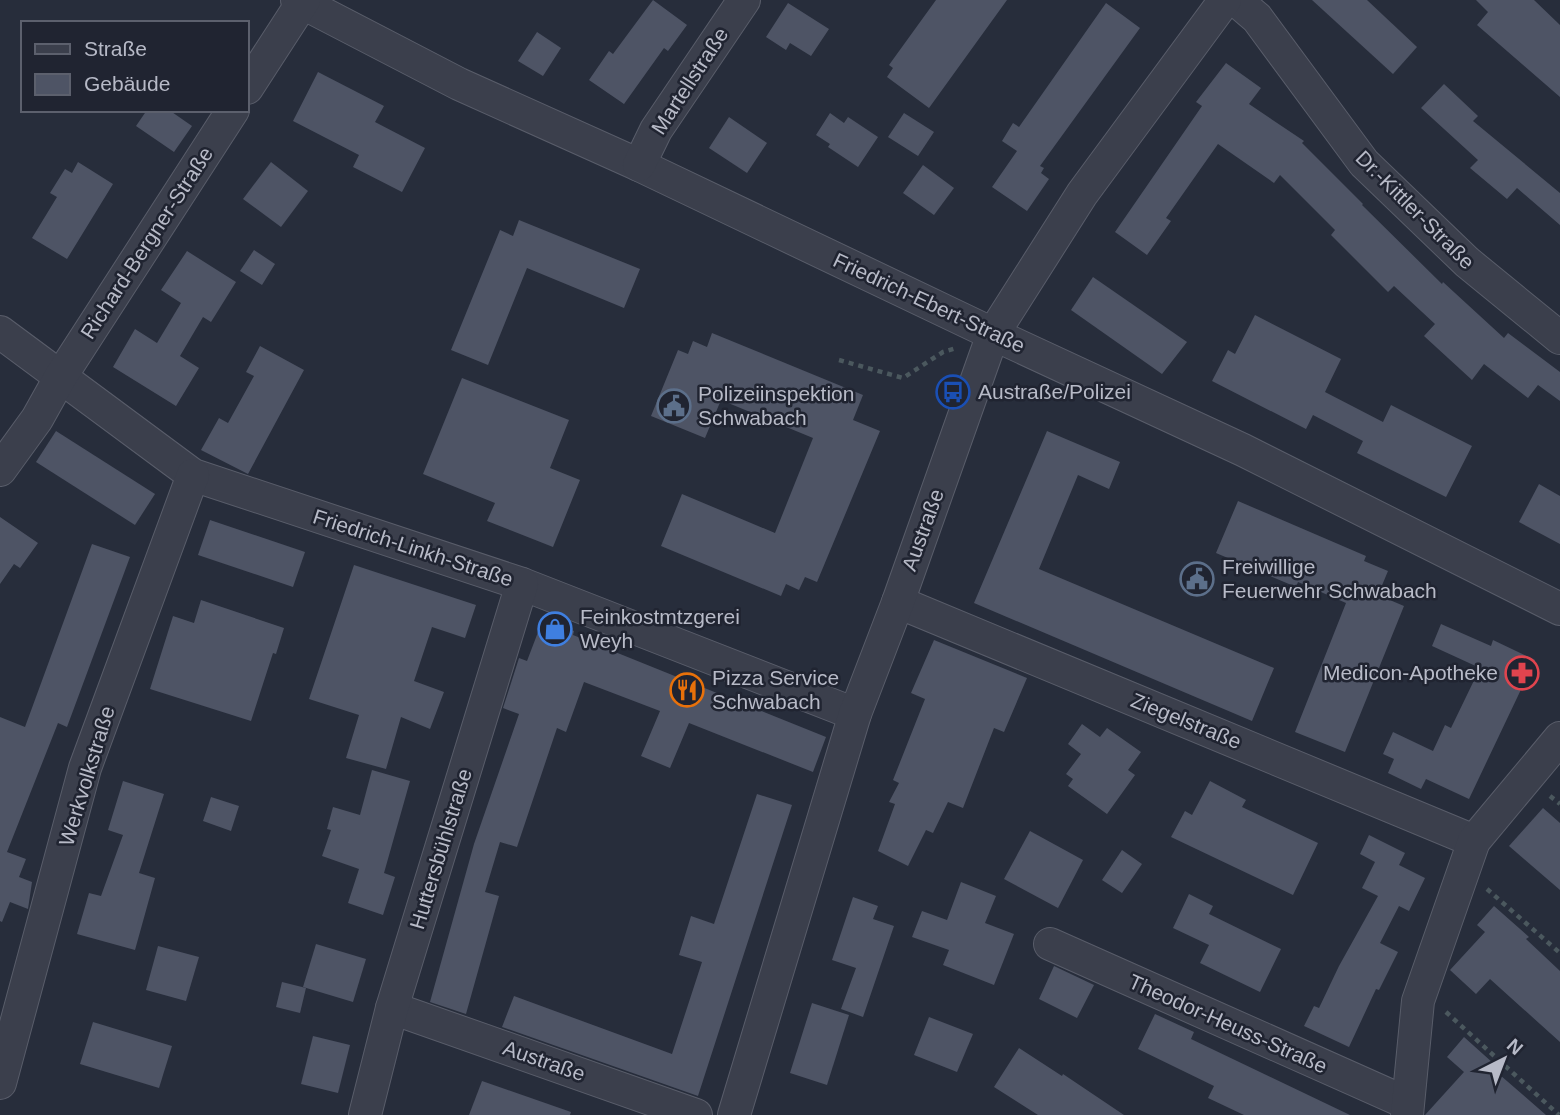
<svg xmlns="http://www.w3.org/2000/svg" width="1560" height="1115" viewBox="0 0 1560 1115" font-family="Arial,sans-serif">
  <style>
    .building { fill: #4e5465 }
    .lines { fill: none; stroke-linecap: round; stroke-linejoin: round }
    .minor-casing { stroke: #595d6a; stroke-width: 34 }
    .path { stroke: #4b585e; stroke-width: 4.5; stroke-dasharray: 5 5; stroke-linecap: butt }
    .minor { stroke: #3b3f4c; stroke-width: 32 }
    .labels { text-anchor: middle; stroke-width: 5; stroke-linejoin: round; paint-order: stroke }
    .street-label { font-size: 21px; fill: #b7bac7; stroke: #202431 }
    .poi-label { font-size: 21px; fill: #b7bac7; stroke: #202431; text-anchor: start }
  </style>
  <rect width="100%" height="100%" fill="#272d3b"/>
  <g class="building">
    <polygon points="653,0 687,25 668,51 664,48 624,104 589,80 609,51 613,54"/>
    <polygon points="936,0 1007,0 929,108 887,77 893,68 889,65"/>
    <polygon points="1312,0 1367,0 1417,47 1393,74"/>
    <polygon points="1476,0 1534,0 1560,25 1560,97 1477,25 1488,12"/>
    <polygon points="788,3 829,29 811,56 790,43 786,50 766,37"/>
    <polygon points="1106,3 1140,28 1040,166 1044,168 1041,173 1049,179 1027,211 992,187 1017,151 1002,141 1013,123 1019,127"/>
    <polygon points="537,32 561,48 543,76 518,61"/>
    <polygon points="1226,63 1261,88 1249,104 1304,141 1302,143 1363,204 1362,205 1442,284 1443,282 1504,338 1508,333 1560,372 1560,401 1538,385 1528,398 1484,364 1472,380 1424,336 1435,324 1394,286 1388,292 1331,235 1335,230 1280,175 1274,183 1218,144 1166,218 1171,221 1147,255 1115,232 1202,106 1196,102"/>
    <polygon points="318,72 384,106 375,122 425,148 402,192 353,167 359,155 293,121"/>
    <polygon points="1444,84 1478,116 1473,121 1560,193 1560,225 1517,188 1507,199 1470,168 1478,160 1421,108"/>
    <polygon points="147,110 169,110 192,126 174,152 136,126"/>
    <polygon points="830,113 844,123 848,117 878,137 858,167 828,147 830,144 816,135"/>
    <polygon points="904,113 934,132 918,156 888,137"/>
    <polygon points="729,117 767,143 747,173 709,148"/>
    <polygon points="78,162 113,184 67,259 32,238 57,197 50,193 65,169 72,173"/>
    <polygon points="271,162 308,191 281,227 243,199"/>
    <polygon points="923,165 954,188 934,215 903,193"/>
    <polygon points="519,220 640,269 624,308 527,268 488,365 451,350 500,230 513,236"/>
    <polygon points="254,250 275,264 262,285 240,271"/>
    <polygon points="187,251 236,282 211,322 203,317 180,356 199,368 176,406 113,367 135,329 157,343 181,303 161,290"/>
    <polygon points="1093,277 1187,342 1162,374 1071,310"/>
    <polygon points="1255,315 1341,359 1325,392 1383,422 1391,405 1472,446 1446,497 1357,453 1363,441 1313,415 1306,429 1212,381 1228,350 1235,354"/>
    <polygon points="712,333 863,395 853,420 880,431 817,582 805,577 799,590 786,584 781,596 661,546 682,494 775,533 813,438 721,400 705,438 651,416 678,350 688,354 693,341 707,347"/>
    <polygon points="260,346 304,370 248,474 201,450 219,418 228,423 254,376 246,372"/>
    <polygon points="462,378 569,420 550,468 580,480 553,547 487,521 495,503 423,474"/>
    <polygon points="56,431 155,494 135,525 36,462"/>
    <polygon points="1047,431 1120,462 1109,489 1078,475 1039,569 1274,668 1252,721 974,603"/>
    <polygon points="1539,484 1560,496 1560,544 1519,522"/>
    <polygon points="1238,501 1366,556 1364,561 1388,571 1378,595 1404,606 1345,752 1295,732 1346,603 1298,582 1296,587 1216,553"/>
    <polygon points="0,517 38,543 20,568 14,564 0,584"/>
    <polygon points="210,520 305,552 293,587 198,555"/>
    <polygon points="92,544 130,557 67,727 58,723 7,852 26,859 19,877 32,882 28,909 10,902 2,922 0,921 0,717 25,727"/>
    <polygon points="354,565 476,605 465,638 432,627 414,681 444,692 430,729 401,717 386,769 346,758 359,715 309,699"/>
    <polygon points="201,600 284,628 276,654 273,653 251,721 150,689 173,616 194,623"/>
    <polygon points="543,619 574,631 573,635 826,737 813,772 689,723 670,768 641,756 660,711 584,682 566,732 557,728 517,847 500,842 485,892 499,896 466,1014 430,1002 474,844 519,714 503,708 519,658 527,661"/>
    <polygon points="1441,624 1491,646 1493,640 1535,660 1469,799 1426,779 1421,789 1388,773 1394,759 1383,754 1393,732 1433,751 1445,725 1451,728 1480,668 1432,646"/>
    <polygon points="934,640 1027,678 1004,732 994,728 963,808 948,802 933,833 926,830 908,866 878,851 895,804 889,802 899,783 893,780 925,699 911,693"/>
    <polygon points="1082,724 1100,737 1107,728 1141,752 1128,770 1135,775 1107,814 1068,786 1073,779 1066,774 1081,754 1068,744"/>
    <polygon points="372,770 410,781 384,873 395,877 383,915 348,903 359,869 322,856 331,830 327,829 333,807 360,815"/>
    <polygon points="123,781 164,794 139,873 155,878 135,950 77,934 89,893 101,896 123,835 108,830"/>
    <polygon points="1210,781 1246,800 1242,807 1318,843 1293,895 1171,837 1185,811 1192,815"/>
    <polygon points="757,794 792,805 698,1096 502,1027 514,996 672,1054 702,962 679,955 691,916 714,924"/>
    <polygon points="211,797 239,806 231,831 203,821"/>
    <polygon points="1543,808 1560,823 1560,890 1509,846"/>
    <polygon points="1030,831 1083,860 1058,908 1004,879"/>
    <polygon points="1369,835 1405,853 1399,865 1425,878 1409,911 1399,906 1380,943 1398,952 1379,990 1376,989 1349,1047 1304,1026 1314,1006 1319,1008 1339,966 1378,896 1362,888 1375,862 1360,854"/>
    <polygon points="1122,850 1142,864 1122,893 1102,880"/>
    <polygon points="961,882 996,896 985,923 1014,934 994,985 943,965 949,950 912,937 922,911 947,920"/>
    <polygon points="1189,894 1213,906 1209,914 1281,949 1260,992 1200,963 1209,945 1173,928"/>
    <polygon points="853,897 878,906 873,919 894,926 863,1017 841,1009 856,968 832,960"/>
    <polygon points="1494,906 1529,937 1526,939 1560,971 1560,1042 1490,979 1476,994 1450,970 1485,932 1477,925"/>
    <polygon points="316,944 366,959 353,1002 303,987"/>
    <polygon points="158,946 199,957 186,1001 146,990"/>
    <polygon points="1054,966 1094,985 1077,1018 1039,999"/>
    <polygon points="282,982 306,988 300,1013 276,1007"/>
    <polygon points="812,1003 849,1015 827,1085 790,1073"/>
    <polygon points="1155,1014 1194,1032 1191,1039 1350,1115 1244,1115 1208,1098 1214,1086 1138,1049"/>
    <polygon points="929,1017 973,1034 957,1072 914,1055"/>
    <polygon points="93,1022 172,1046 159,1088 80,1064"/>
    <polygon points="313,1036 350,1045 338,1093 301,1084"/>
    <polygon points="1464,1037 1503,1072 1500,1075 1546,1115 1425,1115 1464,1072 1447,1057"/>
    <polygon points="1019,1048 1062,1076 1063,1074 1124,1115 1038,1115 994,1087"/>
    <polygon points="482,1081 571,1112 570,1115 469,1115"/>
  </g>
  <g class="lines">
    <defs>
      <g id="minor">
        <polyline points="297,0 459,84 639,165 993,334 1243,450 1560,609"/>
        <polyline points="1236,0 1257,18 1364,163 1467,262 1560,338"/>
        <polyline points="247,88 304,0"/>
        <polyline points="639,165 656,130 744,0"/>
        <polyline points="0,332 193,475 522,584 855,714"/>
        <polyline points="0,470 37,419 61,376 233,110"/>
        <polyline points="898,602 1474,841"/>
        <polyline points="1050,944 1407,1103"/>
        <polyline points="392,1008 696,1115"/>
        <polyline points="0,1083 85,768 193,475"/>
        <polyline points="365,1115 392,1008 522,584"/>
        <polyline points="734,1115 855,714 898,602 993,334 1082,194 1225,0"/>
        <polyline points="1407,1115 1418,1001 1474,841 1560,738"/>
      </g>
    </defs>
    <use href="#minor" class="minor-casing"/>
    <g class="path">
      <polyline points="839,360 903,378 943,352 956,348"/>
      <polyline points="1550,796 1560,804"/>
      <polyline points="1487,889 1560,953"/>
      <polyline points="1446,1012 1559,1115"/>
    </g>
    <use href="#minor" class="minor"/>
  </g>
  <defs>
    <symbol id="bus-ring" viewBox="-11 -11 22 22"><circle r="9.5" fill="#202431" stroke="#1a4fb4" stroke-width="1.5"/><path d="M-5-6H5V4H4V6H2V4H-2V6H-4V4H-5ZM-3.5-4V0h7V-4ZM-3.5 1.2v1.5H-2V1.2ZM2 1.2v1.5H3.5V1.2Z" fill="#1a4fb4"/></symbol>
    <symbol id="civic-ring" viewBox="-11 -11 22 22"><circle r="9.5" fill="#202431" stroke="#5c6f8a" stroke-width="1.5"/><path d="M-.6-6.5H3V-4.5H.6V-3L4-1V1h2V6H-6V1h2V-1L-.6-3ZM-1.2 2.5V6h2.4V2.5Z" fill="#5c6f8a"/></symbol>
    <symbol id="shop-ring" viewBox="-11 -11 22 22"><circle r="9.5" fill="#202431" stroke="#3f7fe0" stroke-width="1.5"/><path d="M-5-2.5h2.3a2.7 3.5 0 0 1 5.4 0H5L5.5 6h-11ZM-1.5-2.5h3a1.5 2.3 0 0 0-3 0Z" fill="#3f7fe0"/></symbol>
    <symbol id="pharmacy-ring" viewBox="-11 -11 22 22"><circle r="9.5" fill="#202431" stroke="#e0444e" stroke-width="1.5"/><path d="M-2-6h4v4h4v4h-4v4h-4v-4h-4v-4h4Z" fill="#e0444e"/></symbol>
    <symbol id="restaurant-ring" viewBox="-11 -11 22 22"><circle r="9.5" fill="#202431" stroke="#e8710a" stroke-width="1.5"/><path d="M-5-6h1v4h1v-4h1v4h1v-4h1v5L-1.5 .5V6h-2V.5L-5-1ZM5-6V6H3V1.5H1.5Q1.5-4 5-6Z" fill="#e8710a"/></symbol>
  </defs>
  <g fill-rule="evenodd">
    <use href="#bus-ring" x="934" y="373" width="38" height="38"/>
    <use href="#civic-ring" x="655" y="387" width="38" height="38"/>
    <use href="#civic-ring" x="1178" y="560" width="38" height="38"/>
    <use href="#shop-ring" x="536" y="610" width="38" height="38"/>
    <use href="#pharmacy-ring" x="1503" y="654" width="38" height="38"/>
    <use href="#restaurant-ring" x="668" y="671" width="38" height="38"/>
  </g>
  <g class="labels">
    <g class="street-label">
      <text transform="translate(690 81) rotate(-57)" y="7">Martellstraße</text>
      <text transform="translate(1415 210) rotate(45)" y="7">Dr.-Kittler-Straße</text>
      <text transform="translate(147 243) rotate(-57)" y="7">Richard-Bergner-Straße</text>
      <text transform="translate(929 303) rotate(25)" y="7">Friedrich-Ebert-Straße</text>
      <text transform="translate(923 530) rotate(-70)" y="7">Austraße</text>
      <text transform="translate(413 548) rotate(18)" y="7">Friedrich-Linkh-Straße</text>
      <text transform="translate(1186 721) rotate(22)" y="7">Ziegelstraße</text>
      <text transform="translate(87 776) rotate(-73)" y="7">Werkvolkstraße</text>
      <text transform="translate(441 849) rotate(-73)" y="7">Huttersbühlstraße</text>
      <text transform="translate(1228 1024) rotate(24)" y="7">Theodor-Heuss-Straße</text>
      <text transform="translate(544 1061) rotate(19)" y="7">Austraße</text>
    </g>
    <g class="poi-label">
      <text x="978" y="399">Austraße/Polizei</text>
      <text x="698" y="401">Polizeiinspektion<tspan x="698" dy="24">Schwabach</tspan></text>
      <text x="1222" y="574">Freiwillige<tspan x="1222" dy="24">Feuerwehr Schwabach</tspan></text>
      <text x="580" y="624">Feinkostmtzgerei<tspan x="580" dy="24">Weyh</tspan></text>
      <text x="1498" y="680" text-anchor="end">Medicon-Apotheke</text>
      <text x="712" y="685">Pizza Service<tspan x="712" dy="24">Schwabach</tspan></text>
    </g>
  </g>
  <rect x="21" y="21" width="228" height="91" fill="#202431" stroke="#5c606d" stroke-width="2"/>
  <rect x="35" y="44" width="35" height="10" fill="#3b3f4c" stroke="#5c606d" stroke-width="2"/>
  <text x="84" y="56" font-size="21" fill="#b7bac7">Straße</text>
  <rect x="35" y="74" width="35" height="21" fill="#4e5465" stroke="#5c606d" stroke-width="2"/>
  <text x="84" y="91" font-size="21" fill="#b7bac7">Gebäude</text>
  <g transform="translate(1504 1059) rotate(42)" stroke="#202431" stroke-width="5" paint-order="stroke">
  <path d="M0-5L12 26L0 18L-12 26Z" fill="#b7bac7"/>
  <text y="-10" font-size="19" font-weight="bold" text-anchor="middle" fill="#b7bac7">N</text>
  </g>
</svg>
